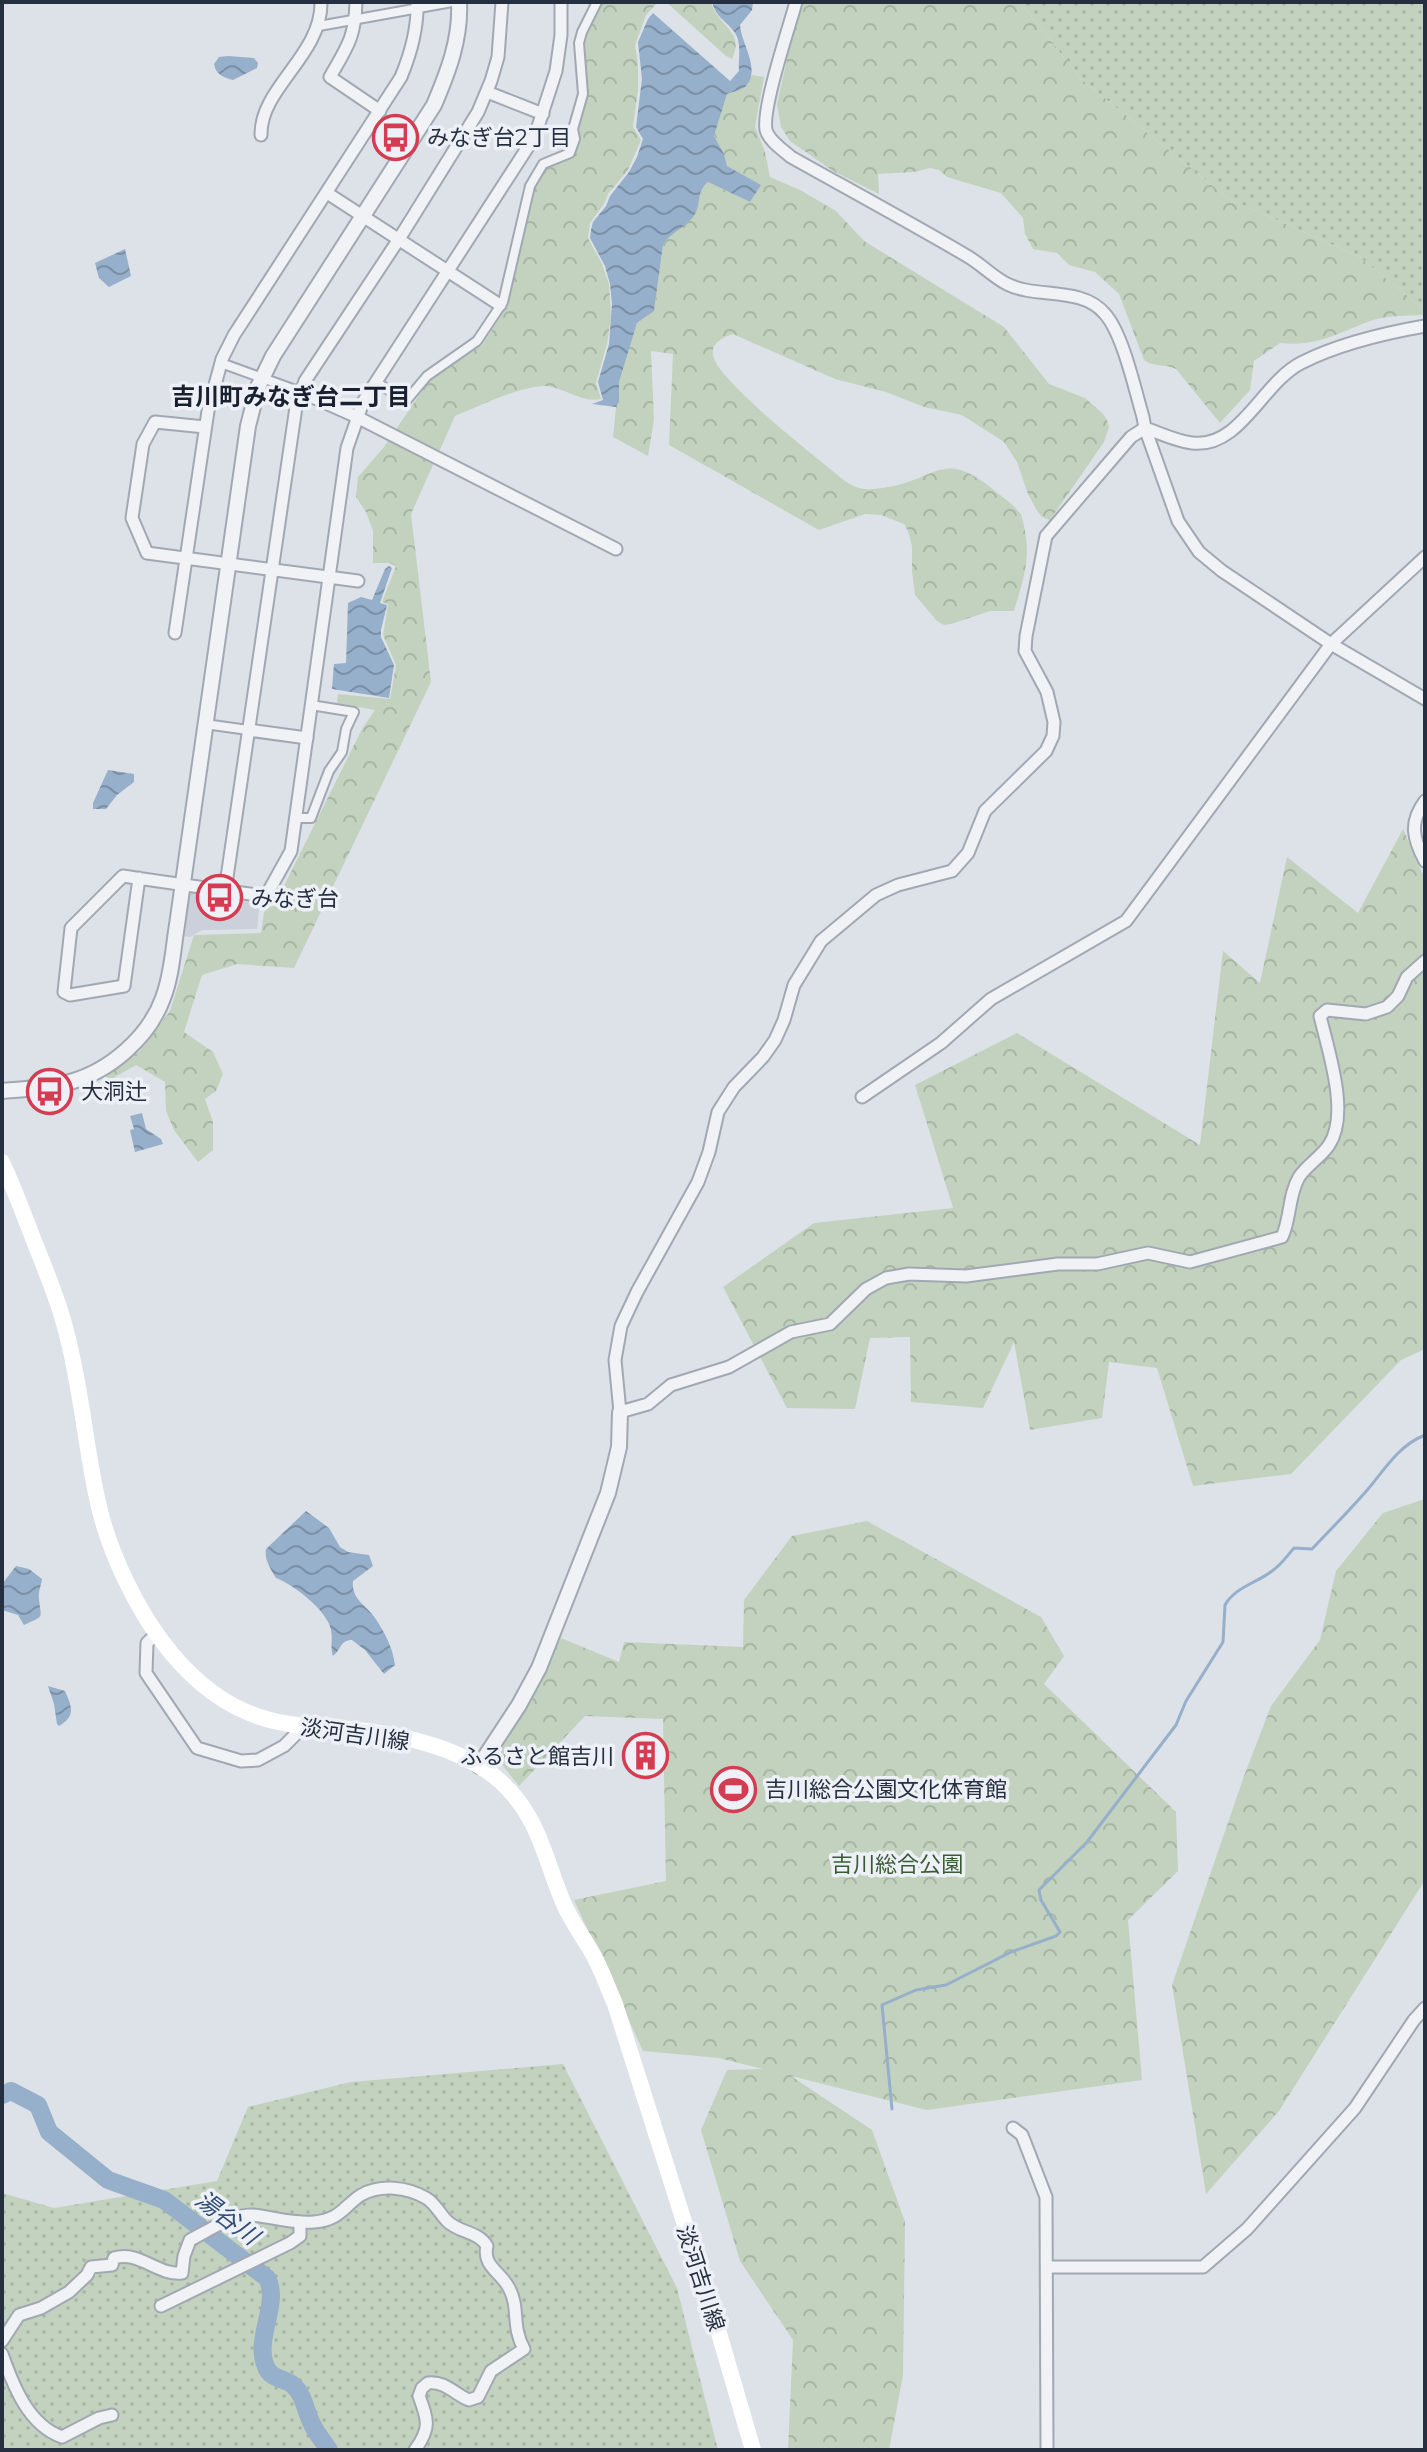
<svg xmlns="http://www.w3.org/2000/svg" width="1427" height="2452" viewBox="0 0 1427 2452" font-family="Montserrat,'Noto Sans JP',sans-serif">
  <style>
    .built { fill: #cbd0da }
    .grass { fill: url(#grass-dots) }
    .forest { fill: url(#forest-crowns) }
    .water { fill: url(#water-waves) }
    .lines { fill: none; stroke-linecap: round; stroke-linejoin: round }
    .stream { stroke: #96afca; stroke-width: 3 }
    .river { stroke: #96afca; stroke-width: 18 }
    .pedestrian-casing { stroke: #a2a8b2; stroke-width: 12 }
    .minor-casing { stroke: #a2a8b2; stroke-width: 15 }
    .tertiary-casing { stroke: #a2a8b2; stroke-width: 18 }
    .pedestrian { stroke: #f0f2f6; stroke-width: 8 }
    .minor { stroke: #f0f2f6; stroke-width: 11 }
    .tertiary { stroke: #f0f2f6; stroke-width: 14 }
    .secondary { stroke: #fff; stroke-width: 16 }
    .labels { text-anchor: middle; stroke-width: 7; stroke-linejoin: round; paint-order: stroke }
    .poi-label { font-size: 22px; fill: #262f3f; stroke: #edf0f6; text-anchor: start }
    .street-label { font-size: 22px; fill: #262f3f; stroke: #edf0f6 }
    .park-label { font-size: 22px; fill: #3a5c33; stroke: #edf0f6 }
    .neighbourhood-label { font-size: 24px; font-weight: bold; fill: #192030; stroke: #edf0f6 }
    .water-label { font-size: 24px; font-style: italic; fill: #2f4d75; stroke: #edf0f6 }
  </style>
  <defs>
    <pattern id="grass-dots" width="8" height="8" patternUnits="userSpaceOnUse" patternTransform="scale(2)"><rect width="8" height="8" fill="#c3d2be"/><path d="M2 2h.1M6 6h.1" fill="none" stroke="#a7b5a4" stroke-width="1.8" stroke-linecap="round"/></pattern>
    <pattern id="forest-crowns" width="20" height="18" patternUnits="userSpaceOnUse" patternTransform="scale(2)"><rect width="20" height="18" fill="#c3d2be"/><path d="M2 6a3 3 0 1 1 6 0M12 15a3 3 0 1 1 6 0" fill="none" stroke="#a7b5a4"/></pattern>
    <pattern id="water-waves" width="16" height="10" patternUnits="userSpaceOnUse" patternTransform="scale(2)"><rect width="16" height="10" fill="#96afca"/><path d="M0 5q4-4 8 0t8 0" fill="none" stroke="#7a8fa5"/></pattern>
  </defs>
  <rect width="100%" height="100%" fill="#dde1e8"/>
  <polygon class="built" points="193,892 260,900 257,929 202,930 190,937 182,936 188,895"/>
  <g class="grass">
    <polygon points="1020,2 1425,2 1425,310 1358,256 1229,199 1081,79"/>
    <polygon points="563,2064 677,2288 718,2450 2,2450 2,2193 54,2208 217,2181 248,2107 351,2082"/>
  </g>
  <g class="forest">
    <path d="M602,2h56l-12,13 -11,30 3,19v26l-5,37 8,13 -13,30 -20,24 -4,10 -14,19 -2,15 14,26 7,20 2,32 -4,28 -11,39 5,16c-21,4 -35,-11 -55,-13 -21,-2 -69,21 -91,30l-44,98 20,168 -137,286 -57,-4 -35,11 -18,57 29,20 10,22 -7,17 -11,8 8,23v28l-15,12 -24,-32 -8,-19 -1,-29 -29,-17 -28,16 -2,-6 34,-24 30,-40 24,-76 67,-2 3,-21 12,-10 86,-173 13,-19 -38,-7 1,-9 52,5 6,-34 -13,-30 5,-31 -6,-2 14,-36 -7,-3h-16v-32l-7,-19 -10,-15 2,-20 26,-30 46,-68 52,-34 26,-40 27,-118 10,-18 29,-13 5,-16 -2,-11 10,-35 -4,-48 5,-18z"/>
    <path d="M666,2h45c6,24 35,29 21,57l-6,-3z"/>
    <path d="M800,2h220l61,77 148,120 129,57 67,54v5c-17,1 -35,0 -52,5 -34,12 -54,27 -93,23l-26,18 -4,29 -30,33 -44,-54c-11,-6 -22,-1 -32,-9l-25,-66 -24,-22 -26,-7 -12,-12 -24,-4 -8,-15 -2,-16 -22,-25 -54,-16 -8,-7 -9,-2 -16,4 -36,2 1,20 -46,-23 -43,-30 -9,-14 -4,-23z"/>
    <path d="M752,75l12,2 -9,50 10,25 5,25 30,13 36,21 28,30 140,86 45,57 36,14 18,16 4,6 2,7 -5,15 -54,78 -8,-3 -6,-8 -8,-15 -11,-32 -13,-20 -42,-27 -38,-8 -38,-15 -51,-13 -102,-45c-27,9 -24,22 -9,40 29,33 66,62 100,90 11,8 21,20 35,24 8,2 16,1 24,0 57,-8 58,-41 112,3 7,6 17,12 23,20 5,5 3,4 5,11 9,33 1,56 -9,89h-24l-39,13 -7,1 -7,-4 -22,-26 -3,-24v-25l-4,-15 -4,-7 -23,-9 -16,-1 -46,16 -150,-85 4,-91 -22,-3 3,69 -6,36 -35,-19 3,-30 3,-5 -1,-20 19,-59 17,-13 9,-65c7,-14 23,-20 32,-33 6,-10 2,-21 13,-30l42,20 10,-16 -33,-20 -3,-12 -10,-18 13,-42 18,-7z"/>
    <polygon points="1403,829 1425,879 1425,1349 1401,1360 1291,1474 1193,1486 1157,1368 1109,1362 1102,1418 1030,1430 1014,1342 983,1408 911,1402 910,1337 870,1338 855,1409 787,1408 723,1287 814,1223 953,1208 915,1085 1017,1033 1200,1145 1223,951 1260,983 1287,857 1358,913"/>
    <polygon points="1425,1499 1425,1880 1279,2111 1206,2194 1172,1985 1244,1776 1271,1706 1320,1640 1336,1571 1383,1513"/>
    <polygon points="867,1521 1041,1617 1064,1656 1044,1684 1176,1812 1178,1871 1128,1920 1142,2080 927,2110 791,2076 872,2130 905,2222 903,2375 889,2450 788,2450 793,2340 740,2261 701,2130 727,2070 763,2069 719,2058 643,2051 574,1900 666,1881 663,1719 585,1716 519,1786 496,1757 561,1638 619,1662 624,1642 743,1647 744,1600 792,1536"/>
  </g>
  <g class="water">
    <path d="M712,2h41l-1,8 -12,15c1,19 22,45 5,62 -4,3 -13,5 -18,7l-13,42 10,18 3,12 34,19 -11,17 -42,-20c-11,9 -7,19 -12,30 -7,15 -25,19 -33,33l-9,66 -17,12 -18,59v20l-3,5 -24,-3 11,-4 -5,-18 11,-38 3,-40 -2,-20 -5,-18 -15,-28 1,-8 2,-8 13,-16 4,-10 19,-24 8,-15 6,-18 -7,-12 6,-48 -4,-37 10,-23 5,-6 77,68 9,-10c-1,-11 3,-28 -4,-38 -8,-12 -19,-15 -23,-31z"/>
    <path d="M228,56l26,2 4,5 -1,5 -24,12c-10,-3 -17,-5 -19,-16l5,-7z"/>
    <polygon points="125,249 131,276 109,287 99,278 95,263"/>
    <polygon points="389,566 392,568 380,603 387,605 381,630 381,637 394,665 389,698 332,689 334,664 346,663 348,603 361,597 372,600 385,569"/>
    <polygon points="108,770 134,774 134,782 117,795 106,809 93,809 93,803"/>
    <polygon points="142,1113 146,1129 161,1139 163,1144 135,1152 130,1130 134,1129 130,1116"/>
    <path d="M306,1511l23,17 11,19 8,5 21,3 4,11 -20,15c-2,18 12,23 22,37 9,13 18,30 20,47l-11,9 -19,-24 -13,-10c-12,0 -11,10 -19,16 -3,-9 0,-16 -2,-26 -3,-19 -38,-46 -55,-52 -5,-8 -12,-19 -10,-29z"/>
    <path d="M16,1566l13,3 13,10c-1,7 -4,13 -3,20 2,21 6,16 -15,26l-6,-10 -16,-5v-26z"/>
    <path d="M48,1686l17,5c7,16 11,25 -6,35l-2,-2 -3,-20z"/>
  </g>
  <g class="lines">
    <path class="stream" d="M892,2109l-10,-104 34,-15 30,-5 65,-33 45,-16 4,-4 -19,-32 -2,-10 48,-48 89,-117 10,-24 37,-59 2,-37c10,-18 32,-22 47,-34 9,-6 15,-15 22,-23l18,1c16,-17 33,-34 49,-52 21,-22 34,-50 64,-62"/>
    <path class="river" d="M2,2095l9,-4 27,14 11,27 59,48 56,20 103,78c14,27 -15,62 0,91 5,10 19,10 26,16 12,11 12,26 19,39 4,9 12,18 17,26"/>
    <defs>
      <g id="pedestrian">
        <polyline points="319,26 452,2"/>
        <polyline points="221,363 301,392"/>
        <polyline points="376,382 406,401 427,376 477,341 503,302 530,186 543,164 570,153 575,139 573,129 583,94 579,43 582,32 597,2"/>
        <polyline points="205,724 248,730"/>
        <polyline points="295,818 311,818 329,771 342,752 346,729 354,712 311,705"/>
      </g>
      <g id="minor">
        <path d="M356,2c-1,36 -9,45 -26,75l50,34"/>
        <path d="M796,2c-7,26 -34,105 -30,128 3,11 17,20 25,27 59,33 118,65 176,99 14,8 26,21 40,28 30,15 75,2 98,30 18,20 30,76 38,103l2,11 33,93 21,31 23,19 109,73 94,55"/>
        <polyline points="487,92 543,114"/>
        <path d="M261,135c-1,-47 61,-80 60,-133"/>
        <polyline points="327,193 500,305"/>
        <path d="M1425,326c-40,7 -87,18 -124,37 -39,20 -61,86 -109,80 -16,-2 -32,-10 -47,-15l-14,9 -85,99 -20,100 -1,15 22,41 7,30 -1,14 -7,15 -61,60 -17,42 -16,18 -54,14 -22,10 -55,46 -27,44 -10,35 -9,20 -12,17 -29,30 -16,25 -9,40 -11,30 -61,110 -16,34 -6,34 5,52 28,-8 23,-19 58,-18 62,-35 39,-8 36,-35 20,-11 23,-4 57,2 92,-12h39l51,-11 42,9 92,-25c9,-19 6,-41 17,-60 8,-12 22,-20 30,-32 21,-31 -1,-95 -9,-129l7,-6 39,4 21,-7 11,-11 9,-19 18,-16"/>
        <polyline points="301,392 357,417 616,549"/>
        <polyline points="205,427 155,422 143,444 132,518 147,553 358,581"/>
        <path d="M175,633l33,-222 14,-52 12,-24 167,-258c10,-24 17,-48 16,-75"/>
        <polyline points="248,730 307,738"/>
        <path d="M1425,801c-16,21 -12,38 0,60"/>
        <path d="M139,878l-15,108 -54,9 -6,-3 7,-64 52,-52c48,7 95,14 143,20l25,-45 56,-403 16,-46 172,-266 21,-65 5,-36v-33"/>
        <polyline points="225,891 296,407 305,381 399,239 478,112 491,81 498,57 502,2"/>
        <polyline points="862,1097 941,1043 991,999 1126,921 1331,644 1425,557"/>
        <polyline points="156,1634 147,1643 146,1673 197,1748 241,1761 258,1760 284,1746 299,1731 300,1726"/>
        <polyline points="1013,2128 1022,2135 1046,2197 1047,2450"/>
        <polyline points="1047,2267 1203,2267 1247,2229 1355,2108 1414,2020 1425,2008"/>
        <polyline points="161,2306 290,2243 300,2236 300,2222"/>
        <path d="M2,2341l17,-26 22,-7 28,-16 18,-17 4,-8 21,-2 2,-7c25,-8 44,18 68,15l2,-17 6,-16c18,-9 42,-26 63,-25 20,2 40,9 61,7 26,-2 30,-16 47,-27 20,-11 46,-8 65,3 9,5 14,16 21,23 12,12 31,10 40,25 -5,20 14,26 22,42 11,20 2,38 15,61l-33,22 -13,26 -9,3c-15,-6 -23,-19 -41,-17l-6,5 -3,8c9,24 12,32 -4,54"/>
        <path d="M2,2354c11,31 26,71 60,83l37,-19 13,-3"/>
      </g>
      <g id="tertiary">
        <path d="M2,1091c22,-2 46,-3 68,-9 40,-11 79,-45 93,-84 9,-23 10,-49 14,-73l71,-499 10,-39 15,-31 161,-251c14,-33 27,-66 25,-103"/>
        <polyline points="479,1766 519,1705 539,1668 608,1493 619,1447 620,1412"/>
      </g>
    </defs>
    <use href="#pedestrian" class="pedestrian-casing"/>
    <use href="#minor" class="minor-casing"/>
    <use href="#tertiary" class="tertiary-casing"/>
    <use href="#pedestrian" class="pedestrian"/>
    <use href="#minor" class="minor"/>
    <use href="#tertiary" class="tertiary"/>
    <path class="secondary" d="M2,1162c13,28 23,56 34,84 11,28 23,56 30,85 15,55 19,112 31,167 11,53 40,114 75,156 26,31 59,56 98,66 26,7 52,7 78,9 52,5 112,17 152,52 39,35 44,76 63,121 7,17 18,32 27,47 11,18 17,37 25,55l99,312 39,134"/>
  </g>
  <defs>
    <symbol id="bus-ring" viewBox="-11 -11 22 22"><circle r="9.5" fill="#edf0f6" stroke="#d43c51" stroke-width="1.5"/><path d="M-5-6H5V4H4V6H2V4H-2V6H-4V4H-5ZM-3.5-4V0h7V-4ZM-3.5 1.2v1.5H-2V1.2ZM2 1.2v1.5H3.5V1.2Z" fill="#d43c51"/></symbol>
    <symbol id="building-ring" viewBox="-11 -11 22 22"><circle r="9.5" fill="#edf0f6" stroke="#d43c51" stroke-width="1.5"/><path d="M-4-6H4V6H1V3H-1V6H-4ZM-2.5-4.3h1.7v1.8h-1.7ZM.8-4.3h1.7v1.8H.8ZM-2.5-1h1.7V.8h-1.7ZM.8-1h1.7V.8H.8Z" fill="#d43c51"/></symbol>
    <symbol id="stadium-ring" viewBox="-11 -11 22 22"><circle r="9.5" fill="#edf0f6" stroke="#d43c51" stroke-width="1.5"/><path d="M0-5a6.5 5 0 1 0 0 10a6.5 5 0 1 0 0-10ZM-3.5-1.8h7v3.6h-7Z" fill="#d43c51"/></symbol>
  </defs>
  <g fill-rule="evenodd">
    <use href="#bus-ring" x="370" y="112" width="51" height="51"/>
    <use href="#bus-ring" x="194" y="872" width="51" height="51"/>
    <use href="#bus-ring" x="24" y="1066" width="51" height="51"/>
    <use href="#building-ring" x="620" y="1730" width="51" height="51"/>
    <use href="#stadium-ring" x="708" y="1764" width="51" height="51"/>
  </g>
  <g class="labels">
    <g class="poi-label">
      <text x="427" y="145">みなぎ台2丁目</text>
      <text x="251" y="906">みなぎ台</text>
      <text x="81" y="1099">大洞辻</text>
      <text x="614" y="1764" text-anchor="end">ふるさと館吉川</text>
      <text x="765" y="1797">吉川総合公園文化体育館</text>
    </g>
    <g class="street-label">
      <text transform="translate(355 1734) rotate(8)" y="8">淡河吉川線</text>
      <text transform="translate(701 2278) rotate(72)" y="8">淡河吉川線</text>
    </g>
    <g class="park-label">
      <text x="897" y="1872">吉川総合公園</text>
    </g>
    <g class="neighbourhood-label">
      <text x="291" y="405">吉川町みなぎ台二丁目</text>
    </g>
    <g class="water-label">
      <text transform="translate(227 2218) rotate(37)" y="8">湯谷川</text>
    </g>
  </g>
  <rect width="1427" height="2452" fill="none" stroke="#262f3f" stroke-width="8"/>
</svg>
